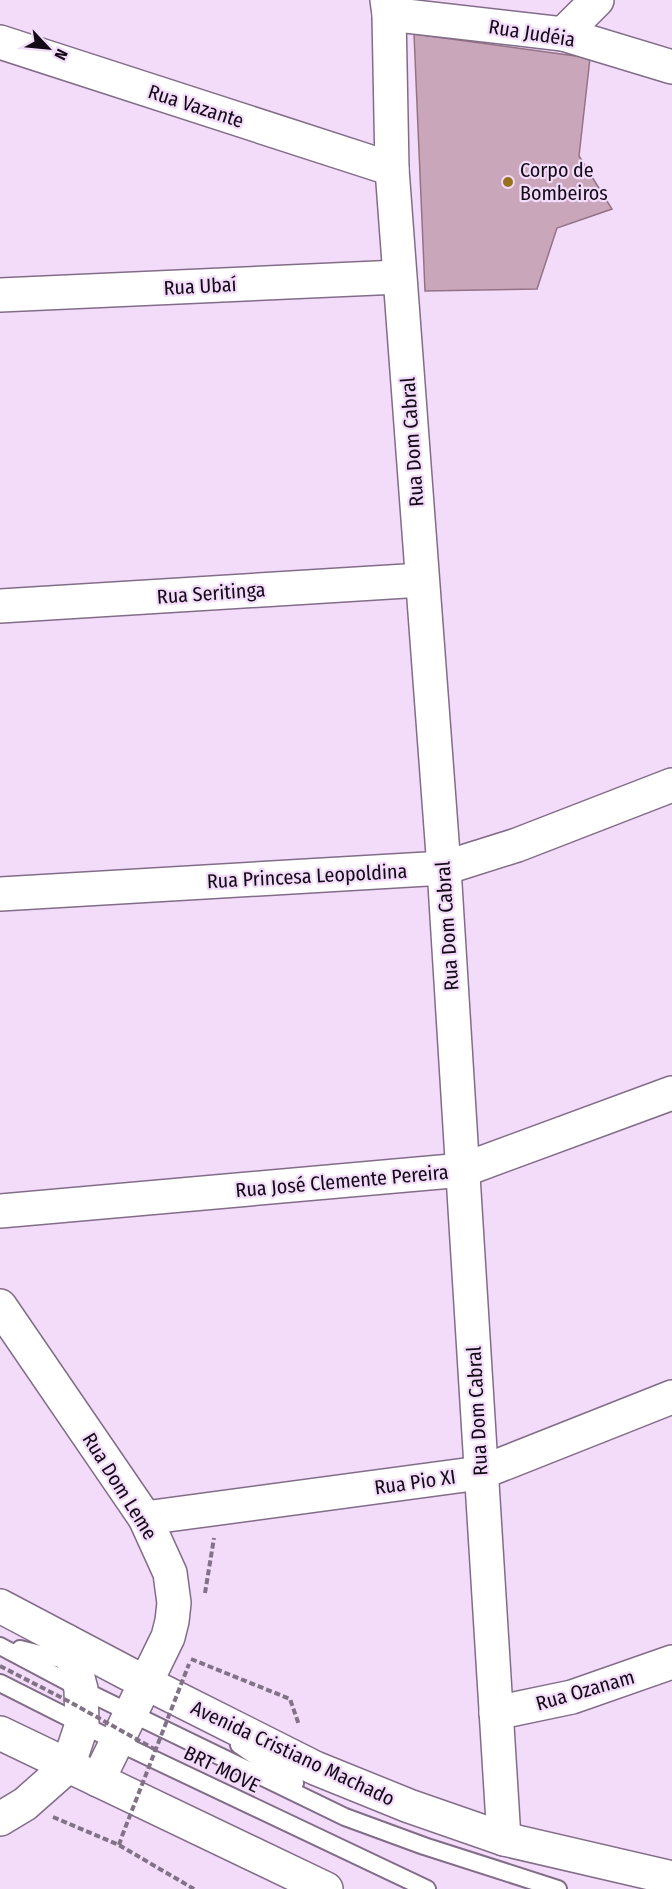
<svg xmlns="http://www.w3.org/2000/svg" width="672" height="1889" viewBox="0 0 672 1889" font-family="'Fira Sans Condensed',sans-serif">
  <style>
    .building { fill: #caa6bb; stroke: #947386; stroke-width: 1.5 }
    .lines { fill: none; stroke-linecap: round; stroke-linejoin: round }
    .service-casing { stroke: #826d88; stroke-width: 20 }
    .minor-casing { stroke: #826d88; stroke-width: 36 }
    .trunk-casing { stroke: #826d88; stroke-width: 36 }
    .path { stroke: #827287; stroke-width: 4; stroke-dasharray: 6 3; stroke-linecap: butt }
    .service { stroke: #fff; stroke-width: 16 }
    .minor { stroke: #fff; stroke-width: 33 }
    .trunk { stroke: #fff; stroke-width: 33 }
    .path-bridge { stroke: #827287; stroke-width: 4; stroke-dasharray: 6 3; stroke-linecap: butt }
    .poi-dot { fill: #98711c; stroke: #f3dbfa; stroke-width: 2 }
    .labels { text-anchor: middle; stroke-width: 4.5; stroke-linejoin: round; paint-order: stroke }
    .street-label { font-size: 20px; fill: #120a15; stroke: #f3dbfa }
    .poi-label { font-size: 20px; fill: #120a15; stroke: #f3dbfa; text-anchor: start }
  </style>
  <rect width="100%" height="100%" fill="#f3dbfa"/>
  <polygon class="building" points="414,34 590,58 579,156 612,209 557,228 537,289 425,291"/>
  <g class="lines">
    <defs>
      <g id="service">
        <polyline points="0,1646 81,1689 345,1817 424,1846 558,1889"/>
        <polyline points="20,1649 76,1663"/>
        <polyline points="0,1683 117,1742 427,1889"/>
        <polyline points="239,1745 295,1783"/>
      </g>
      <g id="minor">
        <polyline points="387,0 389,14 392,169 444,868 504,1839"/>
        <polyline points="389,14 563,34 672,67"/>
        <polyline points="563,34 597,0"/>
        <polyline points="0,42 392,169"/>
        <polyline points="0,295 399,277"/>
        <polyline points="0,606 422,580"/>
        <polyline points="0,894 444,868 517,845 672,785"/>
        <polyline points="0,1211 463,1170 672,1093"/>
        <polyline points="0,1306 145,1518 170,1573 174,1603 172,1621 168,1637 98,1780"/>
        <polyline points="145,1518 480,1473 672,1397"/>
        <polyline points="496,1713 572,1697 672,1662"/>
        <polyline points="0,1819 25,1804 68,1766 82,1724 81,1689 74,1663 66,1641"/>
      </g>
      <g id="trunk">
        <polyline points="0,1606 146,1683 315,1768 409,1806 504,1839 672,1878"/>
        <polyline points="0,1733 326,1889"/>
      </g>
    </defs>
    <use href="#service" class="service-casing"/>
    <use href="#minor" class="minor-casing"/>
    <use href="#trunk" class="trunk-casing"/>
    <g class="path">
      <polyline points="205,1593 214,1538"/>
      <polyline points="191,1659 290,1699 299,1725"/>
      <polyline points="53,1817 119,1845 194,1889"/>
      <polyline points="119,1845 122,1836"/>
    </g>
    <use href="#service" class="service"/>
    <use href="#minor" class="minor"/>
    <use href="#trunk" class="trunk"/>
    <g class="path-bridge">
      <polyline points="0,1666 68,1701 156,1750"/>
      <polyline points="122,1836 189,1664"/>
    </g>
  </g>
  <circle class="poi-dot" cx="508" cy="182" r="6"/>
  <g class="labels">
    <g class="street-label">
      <text transform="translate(532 33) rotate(9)" y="7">Rua Judéia</text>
      <text transform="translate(196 106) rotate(18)" y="7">Rua Vazante</text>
      <text transform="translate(200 286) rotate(-3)" y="7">Rua Ubaí</text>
      <text transform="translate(412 442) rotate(-94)" y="7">Rua Dom Cabral</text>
      <text transform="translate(211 593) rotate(-4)" y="7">Rua Seritinga</text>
      <text transform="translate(307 876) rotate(-3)" y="7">Rua Princesa Leopoldina</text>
      <text transform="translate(447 926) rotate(-94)" y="7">Rua Dom Cabral</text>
      <text transform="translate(342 1181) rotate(-5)" y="7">Rua José Clemente Pereira</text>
      <text transform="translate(477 1411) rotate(-93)" y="7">Rua Dom Cabral</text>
      <text transform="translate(415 1482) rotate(-8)" y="7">Rua Pio XI</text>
      <text transform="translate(120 1486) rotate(58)" y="7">Rua Dom Leme</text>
      <text transform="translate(585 1690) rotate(-16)" y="7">Rua Ozanam</text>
      <text transform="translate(293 1753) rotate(25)" y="7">Avenida Cristiano Machado</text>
      <text transform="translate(222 1769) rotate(26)" y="7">BRT MOVE</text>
    </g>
    <g class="poi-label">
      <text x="520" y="177">Corpo de<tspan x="520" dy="23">Bombeiros</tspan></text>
    </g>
  </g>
  <g transform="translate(48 48) rotate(116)" stroke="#f3dbfa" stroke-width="4.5" paint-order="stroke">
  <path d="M0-4.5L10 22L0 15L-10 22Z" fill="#120a15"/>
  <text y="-9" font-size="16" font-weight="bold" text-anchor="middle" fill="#120a15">N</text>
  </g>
</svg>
